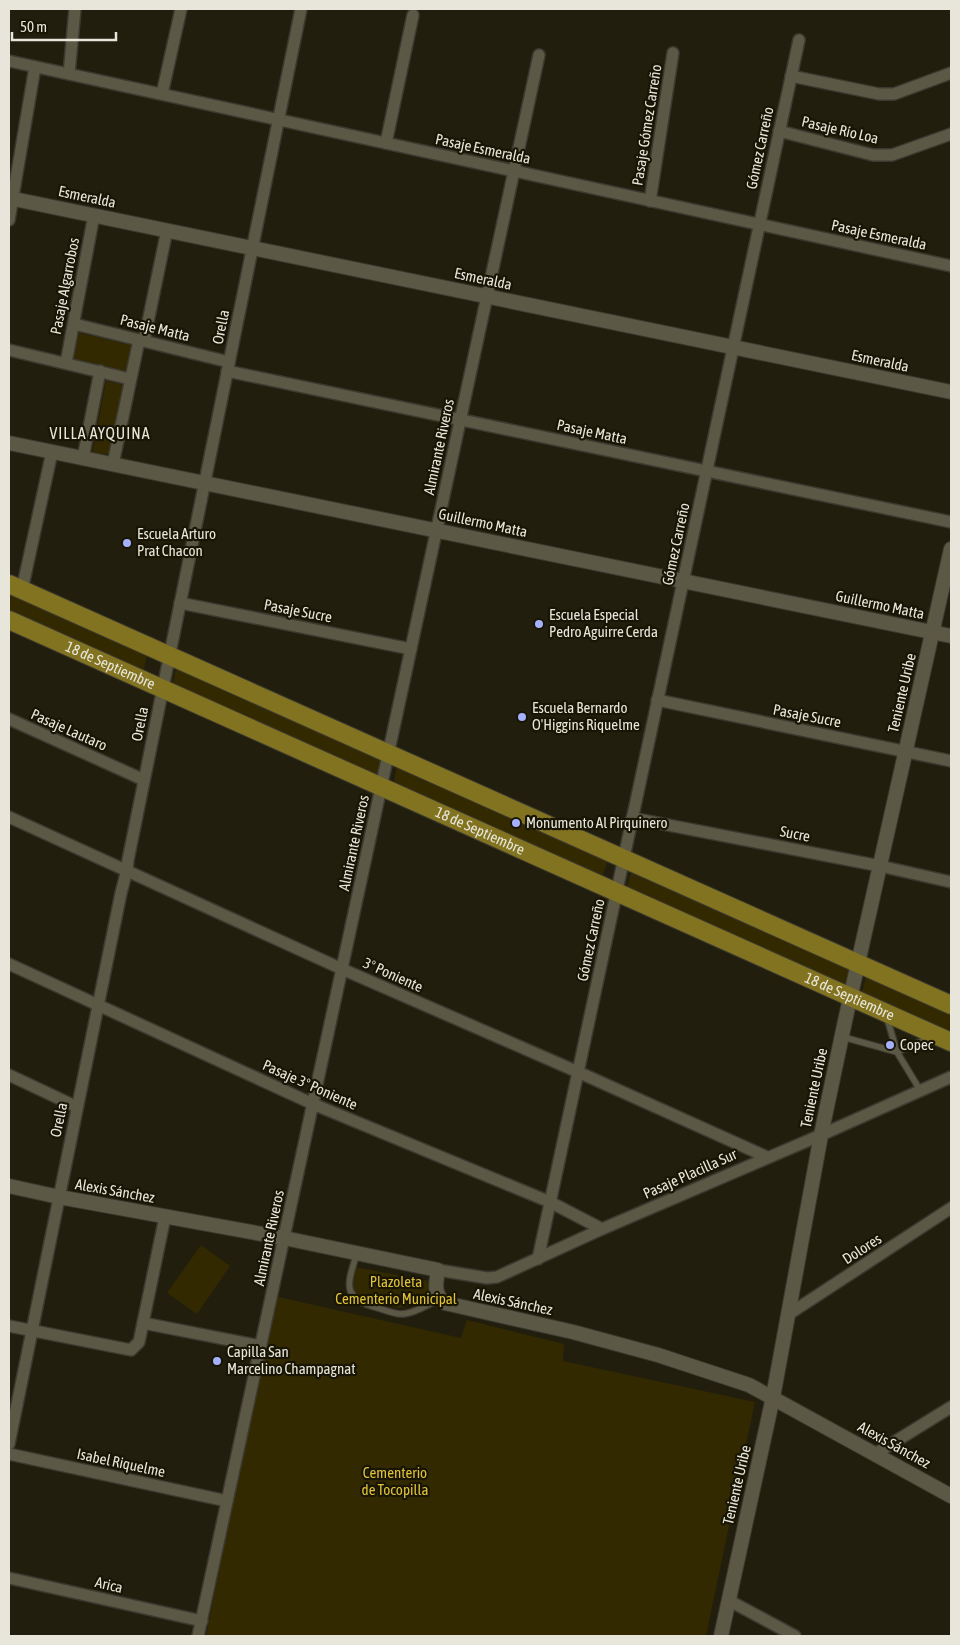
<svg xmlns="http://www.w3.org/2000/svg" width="960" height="1645" viewBox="0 0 960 1645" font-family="'Asap Condensed',sans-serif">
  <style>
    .green { fill: #322900 }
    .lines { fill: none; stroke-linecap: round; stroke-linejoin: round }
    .service-casing { stroke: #3c3930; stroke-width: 8 }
    .minor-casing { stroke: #3c3930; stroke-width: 14 }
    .tertiary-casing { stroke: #3c3930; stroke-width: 16 }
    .primary-casing { stroke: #3c3930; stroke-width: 20 }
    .service { stroke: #5c5846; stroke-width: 5.5 }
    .minor { stroke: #5c5846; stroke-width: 11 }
    .tertiary { stroke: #5c5846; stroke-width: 14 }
    .primary { stroke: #827320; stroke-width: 18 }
    .poi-dot { fill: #a5b1fc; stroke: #181505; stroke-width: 2 }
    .labels { text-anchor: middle; stroke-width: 4.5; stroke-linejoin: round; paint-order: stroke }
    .street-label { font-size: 15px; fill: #e8e6db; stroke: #181505 }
    .poi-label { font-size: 15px; fill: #e8e6db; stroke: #181505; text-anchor: start }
    .park-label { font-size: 15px; fill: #dfc239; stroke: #181505 }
    .neighbourhood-label { font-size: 16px; letter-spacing: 1px; fill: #e8e6db; stroke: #181505 }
  </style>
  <rect width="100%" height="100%" fill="#211e0e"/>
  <g class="green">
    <polygon points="79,333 134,346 127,373 72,360"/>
    <polygon points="106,381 124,385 113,454 92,454"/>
    <polygon points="9,593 147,655 143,673 9,612"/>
    <polygon points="176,668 385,761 381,779 173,684"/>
    <polygon points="397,766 608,859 602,877 393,786"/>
    <polygon points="631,873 850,970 847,986 626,889"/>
    <polygon points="866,977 951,1014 951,1034 862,992"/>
    <polygon points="201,1245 230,1266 197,1314 167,1293"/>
    <polygon points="355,1267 435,1282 434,1295 418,1302 400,1308 366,1301 355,1293 351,1288"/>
    <polygon points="274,1296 461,1338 467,1320 564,1344 563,1361 755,1402 706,1636 206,1636"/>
  </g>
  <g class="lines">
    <defs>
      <g id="service">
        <polyline points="887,1018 897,1052 920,1090"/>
        <polyline points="843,1037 897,1052 931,1037"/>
        <path d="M357,1253c-10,32 -16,45 21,55 7,2 16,6 23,6 13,0 27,-10 40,-15"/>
      </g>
      <g id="minor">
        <polyline points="9,61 951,266"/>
        <polyline points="69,74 75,9"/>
        <polyline points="791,76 879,94 894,94 951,73"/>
        <polyline points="162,94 181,9"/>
        <polyline points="779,131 873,155 892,155 951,134"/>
        <polyline points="386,143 413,15"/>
        <polyline points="650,201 673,53"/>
        <polyline points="9,220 35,67"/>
        <polyline points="74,324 229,362"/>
        <polyline points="144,341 167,230"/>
        <polyline points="9,350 130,379"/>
        <polyline points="66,363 94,215"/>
        <polyline points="227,371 951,522"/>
        <polyline points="83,458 100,371"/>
        <polyline points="113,464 139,340"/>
        <polyline points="22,590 52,452"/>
        <polyline points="180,603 411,649"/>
        <polyline points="657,700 951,761"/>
        <polyline points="9,719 144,780"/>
        <polyline points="9,817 342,969 578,1072 767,1157"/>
        <polyline points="632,818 880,866 951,882"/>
        <polyline points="9,964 313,1104 550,1202 602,1229"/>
        <polyline points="9,1075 77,1107"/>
        <polyline points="538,1259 799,40"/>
        <polyline points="438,1270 487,1278 497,1277 602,1229 821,1135 951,1077"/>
        <polyline points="789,1314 951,1208"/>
        <polyline points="143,1323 261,1346"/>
        <polyline points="9,1326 131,1350 139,1342 165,1217"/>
        <polyline points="9,1444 121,893 127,870 128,860 301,9"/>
        <polyline points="9,1454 227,1501"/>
        <polyline points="875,1454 951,1407"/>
        <polyline points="9,1578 202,1621"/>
        <polyline points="728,1600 795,1636"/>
        <polyline points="198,1636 539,55"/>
      </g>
      <g id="tertiary">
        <polyline points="9,198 951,392"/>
        <polyline points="9,443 951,636"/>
        <path d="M9,1186l50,11 225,41 154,32c-2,13 -5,24 7,33l128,29 85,23 91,30 202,111"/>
        <polyline points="721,1636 773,1397 821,1135 845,1021 951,549"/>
      </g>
      <g id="primary">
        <polyline points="9,584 951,1005"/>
        <path id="s1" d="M9,620l942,422"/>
      </g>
    </defs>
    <use href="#service" class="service-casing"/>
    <use href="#minor" class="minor-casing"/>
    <use href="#tertiary" class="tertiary-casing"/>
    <use href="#primary" class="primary-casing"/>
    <use href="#service" class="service"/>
    <use href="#minor" class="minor"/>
    <use href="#tertiary" class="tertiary"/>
    <use href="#primary" class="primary"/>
  </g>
  <g class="poi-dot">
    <circle cx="127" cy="543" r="5"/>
    <circle cx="539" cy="624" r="5"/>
    <circle cx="522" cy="717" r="5"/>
    <circle cx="516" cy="823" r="5"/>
    <circle cx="890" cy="1045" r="5"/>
    <circle cx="217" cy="1361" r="5"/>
  </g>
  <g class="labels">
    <g class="street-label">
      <text transform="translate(647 125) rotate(-81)" y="5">Pasaje Gómez Carreño</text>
      <text transform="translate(840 130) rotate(13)" y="5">Pasaje Río Loa</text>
      <text transform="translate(760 148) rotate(-78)" y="5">Gómez Carreño</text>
      <text transform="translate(483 149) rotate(12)" y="5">Pasaje Esmeralda</text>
      <text transform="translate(87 197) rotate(12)" y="5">Esmeralda</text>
      <text transform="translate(879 235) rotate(12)" y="5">Pasaje Esmeralda</text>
      <text transform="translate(483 279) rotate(12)" y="5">Esmeralda</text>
      <text transform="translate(65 286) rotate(-79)" y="5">Pasaje Algarrobos</text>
      <text transform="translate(221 327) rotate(-79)" y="5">Orella</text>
      <text transform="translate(155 328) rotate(14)" y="5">Pasaje Matta</text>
      <text transform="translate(880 361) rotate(12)" y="5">Esmeralda</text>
      <text transform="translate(592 432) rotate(12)" y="5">Pasaje Matta</text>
      <text transform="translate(439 447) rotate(-78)" y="5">Almirante Riveros</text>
      <text transform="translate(483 523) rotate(12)" y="5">Guillermo Matta</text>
      <text transform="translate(676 544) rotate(-78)" y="5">Gómez Carreño</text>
      <text transform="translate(880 605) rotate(12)" y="5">Guillermo Matta</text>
      <text transform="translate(298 611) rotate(11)" y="5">Pasaje Sucre</text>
      <text dy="5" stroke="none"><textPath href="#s1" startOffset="111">18 de Septiembre</textPath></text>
      <text transform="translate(902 693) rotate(-77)" y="5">Teniente Uribe</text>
      <text transform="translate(807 716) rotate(11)" y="5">Pasaje Sucre</text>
      <text transform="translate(140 724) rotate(-79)" y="5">Orella</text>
      <text transform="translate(69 730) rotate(24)" y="5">Pasaje Lautaro</text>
      <text dy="5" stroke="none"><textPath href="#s1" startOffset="516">18 de Septiembre</textPath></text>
      <text transform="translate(795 834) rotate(11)" y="5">Sucre</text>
      <text transform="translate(354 843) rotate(-78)" y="5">Almirante Riveros</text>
      <text transform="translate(591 940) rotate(-78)" y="5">Gómez Carreño</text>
      <text transform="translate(393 975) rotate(24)" y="5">3° Poniente</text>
      <text dy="5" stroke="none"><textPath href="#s1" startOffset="921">18 de Septiembre</textPath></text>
      <text transform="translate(310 1085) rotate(24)" y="5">Pasaje 3° Poniente</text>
      <text transform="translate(814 1088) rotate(-78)" y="5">Teniente Uribe</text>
      <text transform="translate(59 1120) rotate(-78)" y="5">Orella</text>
      <text transform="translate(690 1174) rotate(-24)" y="5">Pasaje Placilla Sur</text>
      <text transform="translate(115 1191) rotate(10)" y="5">Alexis Sánchez</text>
      <text transform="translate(269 1238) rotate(-78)" y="5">Almirante Riveros</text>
      <text transform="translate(862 1249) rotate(-33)" y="5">Dolores</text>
      <text transform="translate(513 1302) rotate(12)" y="5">Alexis Sánchez</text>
      <text transform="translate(894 1445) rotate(29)" y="5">Alexis Sánchez</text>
      <text transform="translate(121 1463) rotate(12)" y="5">Isabel Riquelme</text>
      <text transform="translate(737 1485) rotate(-77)" y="5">Teniente Uribe</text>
      <text transform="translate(109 1585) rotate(13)" y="5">Arica</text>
    </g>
    <g class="poi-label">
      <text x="137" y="539">Escuela Arturo<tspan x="137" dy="17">Prat Chacon</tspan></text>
      <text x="549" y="620">Escuela Especial<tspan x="549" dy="17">Pedro Aguirre Cerda</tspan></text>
      <text x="532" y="713">Escuela Bernardo<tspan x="532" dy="17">O'Higgins Riquelme</tspan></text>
      <text x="526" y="828">Monumento Al Pirquinero</text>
      <text x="900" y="1050">Copec</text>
      <text x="227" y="1357">Capilla San<tspan x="227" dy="17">Marcelino Champagnat</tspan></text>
    </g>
    <g class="park-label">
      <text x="396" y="1287">Plazoleta<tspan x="396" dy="17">Cementerio Municipal</tspan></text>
      <text x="395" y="1478">Cementerio<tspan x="395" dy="17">de Tocopilla</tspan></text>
    </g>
    <g class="neighbourhood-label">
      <text x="100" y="439">VILLA AYQUINA</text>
    </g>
  </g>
  <rect width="960" height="1645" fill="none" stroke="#e8e6db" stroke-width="20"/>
  <path d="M12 32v8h104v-8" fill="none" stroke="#e8e6db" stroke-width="2.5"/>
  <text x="20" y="32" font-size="15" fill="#e8e6db" stroke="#181505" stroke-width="4" paint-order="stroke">50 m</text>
</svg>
